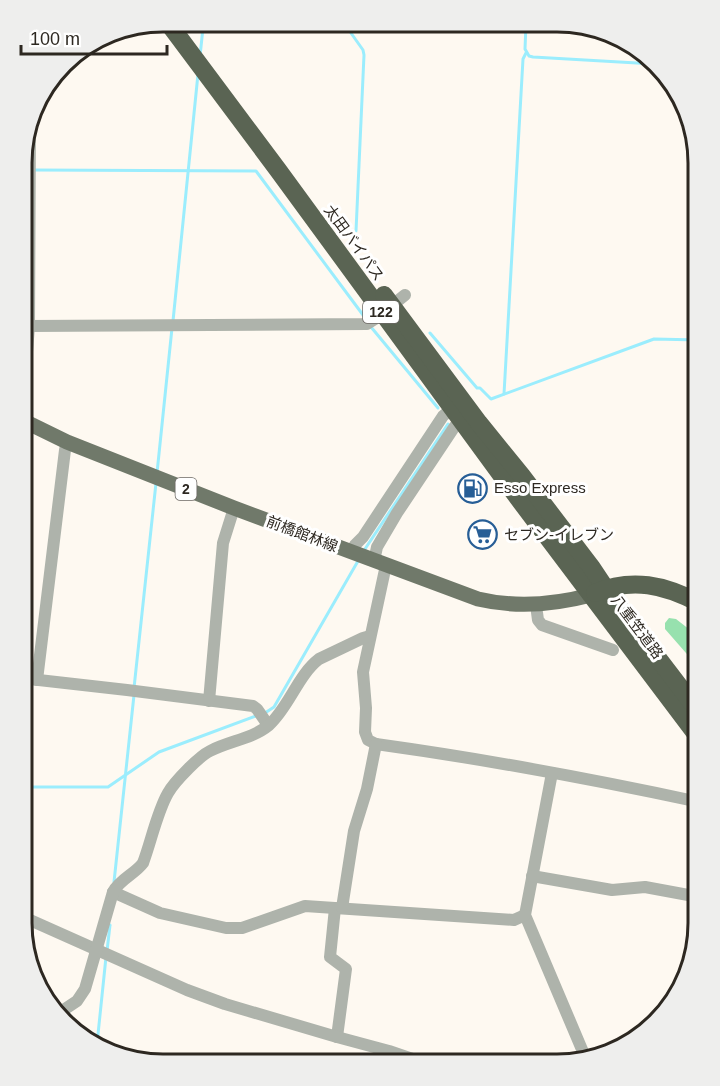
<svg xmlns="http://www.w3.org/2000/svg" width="720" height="1086" viewBox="0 0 720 1086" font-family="Helvetica,'Noto Sans JP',sans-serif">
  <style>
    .green { fill: #97e1ae }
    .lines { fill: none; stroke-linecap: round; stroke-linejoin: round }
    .stream { stroke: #9bedfd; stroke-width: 3 }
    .minor { stroke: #aeb3ab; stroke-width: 12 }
    .major { stroke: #70796a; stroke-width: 15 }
    .highway { stroke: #5a6453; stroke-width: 18 }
    .labels { text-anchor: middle; stroke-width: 6; stroke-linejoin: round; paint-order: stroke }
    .shield { fill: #fff; stroke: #6c6864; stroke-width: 1.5 }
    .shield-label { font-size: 14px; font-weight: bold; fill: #2d2821 }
    .street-label { font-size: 15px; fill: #2d2821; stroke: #fff }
    .poi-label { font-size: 15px; fill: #2d2821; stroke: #fff; text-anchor: start }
    .rim { fill: none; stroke: #2d2821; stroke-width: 3 }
  </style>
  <rect width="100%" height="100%" fill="#fef9f1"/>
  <polygon class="green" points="669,618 676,619 699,637 699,662 693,661 665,629 665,623"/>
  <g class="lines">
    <g class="stream">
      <polyline points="526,24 525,49 529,56 533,57 654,64"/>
      <polyline points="346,26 363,50 364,55 356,231"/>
      <polyline points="200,56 203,28"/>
      <polyline points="33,170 256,171 366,319"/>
      <polyline points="173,321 198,74"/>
      <polyline points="371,327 438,408"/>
      <polyline points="430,333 477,388 480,388 491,399 654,339 699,340"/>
      <polyline points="504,394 523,59 526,53"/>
      <polyline points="157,473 172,328"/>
      <polyline points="363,552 448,424"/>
      <polyline points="134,688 156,483"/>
      <polyline points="265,713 274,707 358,561"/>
      <polyline points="21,787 108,787 159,752 256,716"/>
      <polyline points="114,882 134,695"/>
      <polyline points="107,951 110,925"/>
      <polyline points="97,1044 106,957"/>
    </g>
    <g class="minor">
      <polyline points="29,326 367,324 375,319 405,295"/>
      <polyline points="22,415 29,326 30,122"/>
      <polyline points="351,552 355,545 363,537 443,416 451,409"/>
      <polyline points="374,561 377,547 397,513 455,426 462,423"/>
      <path d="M386,565l-23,107 3,36 -1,24 3,8 8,4c108,15 216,35 323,58"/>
      <polyline points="536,605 538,620 542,625 613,650"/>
      <polyline points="21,678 127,690 253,706 257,709 268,725"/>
      <polyline points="37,680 65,450 67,442"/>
      <polyline points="209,701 223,543 234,508"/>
      <polyline points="552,773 525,915 586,1059"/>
      <polyline points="532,876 612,890 645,887 699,897"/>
      <polyline points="113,892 160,913 226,928 242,928 305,906 514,920 525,915"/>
      <polyline points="335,908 330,957 346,969 337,1037"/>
      <polyline points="342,908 354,831 367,789 376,744"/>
      <polyline points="21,916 187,990 225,1004 337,1037 389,1051 430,1065"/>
      <path d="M59,1013l18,-12 8,-12 28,-97c7,-13 22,-18 30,-29 8,-21 14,-51 25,-70 5,-9 13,-17 21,-25 6,-6 13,-13 21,-17 19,-10 42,-12 59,-26 20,-18 29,-50 50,-66l44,-21 7,-2"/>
    </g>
    <path class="major" d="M22,420l45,22 167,66 244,91c38,9 75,6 113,-4"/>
    <g class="highway">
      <polyline points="172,28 278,170 518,498 699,738"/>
      <polyline points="384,295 479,423 522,476 592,568 612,598 699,712"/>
      <path d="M595,593c37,-16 70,-8 104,10"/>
    </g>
  </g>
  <defs>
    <symbol id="fuel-ring" viewBox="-11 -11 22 22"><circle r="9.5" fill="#fff" stroke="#275e96" stroke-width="1.5"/><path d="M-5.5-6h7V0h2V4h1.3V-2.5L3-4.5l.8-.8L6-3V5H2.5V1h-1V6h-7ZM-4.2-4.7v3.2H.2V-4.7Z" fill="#275e96"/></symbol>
    <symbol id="supermarket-ring" viewBox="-11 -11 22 22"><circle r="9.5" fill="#fff" stroke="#275e96" stroke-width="1.5"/><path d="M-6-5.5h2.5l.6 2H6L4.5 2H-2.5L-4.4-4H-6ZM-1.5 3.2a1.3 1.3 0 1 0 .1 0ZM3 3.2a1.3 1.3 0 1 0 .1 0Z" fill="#275e96"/></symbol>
  </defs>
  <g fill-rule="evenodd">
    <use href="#fuel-ring" x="456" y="472" width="33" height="33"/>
    <use href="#supermarket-ring" x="466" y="518" width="33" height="33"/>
  </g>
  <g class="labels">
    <g class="shield">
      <rect x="363" y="301" width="36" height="22" rx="4.5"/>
      <rect x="175.5" y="478" width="21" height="22" rx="4.5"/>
    </g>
    <g class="shield-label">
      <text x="381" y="317">122</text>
      <text x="186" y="494">2</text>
    </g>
    <g class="street-label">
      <text transform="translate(354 243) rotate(54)" y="5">太田バイパス</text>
      <text transform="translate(302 534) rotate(21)" y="5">前橋館林線</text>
      <text transform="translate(637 627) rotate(53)" y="5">八重笠道路</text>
    </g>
    <g class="poi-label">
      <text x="494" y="493">Esso Express</text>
      <text x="504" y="540">セブン-イレブン</text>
    </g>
  </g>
  <path d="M0 0H720V1086H0ZM163 32H557A131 131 0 0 1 688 163V923A131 131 0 0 1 557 1054H163A131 131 0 0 1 32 923V163A131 131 0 0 1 163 32Z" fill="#eeeeed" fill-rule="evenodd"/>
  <path class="rim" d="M163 32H557A131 131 0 0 1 688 163V923A131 131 0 0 1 557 1054H163A131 131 0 0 1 32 923V163A131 131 0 0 1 163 32Z"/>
  <path d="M21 45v9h146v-9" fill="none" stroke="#2d2821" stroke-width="3"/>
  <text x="30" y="45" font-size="18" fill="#2d2821" stroke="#ffffff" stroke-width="4.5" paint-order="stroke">100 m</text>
</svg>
